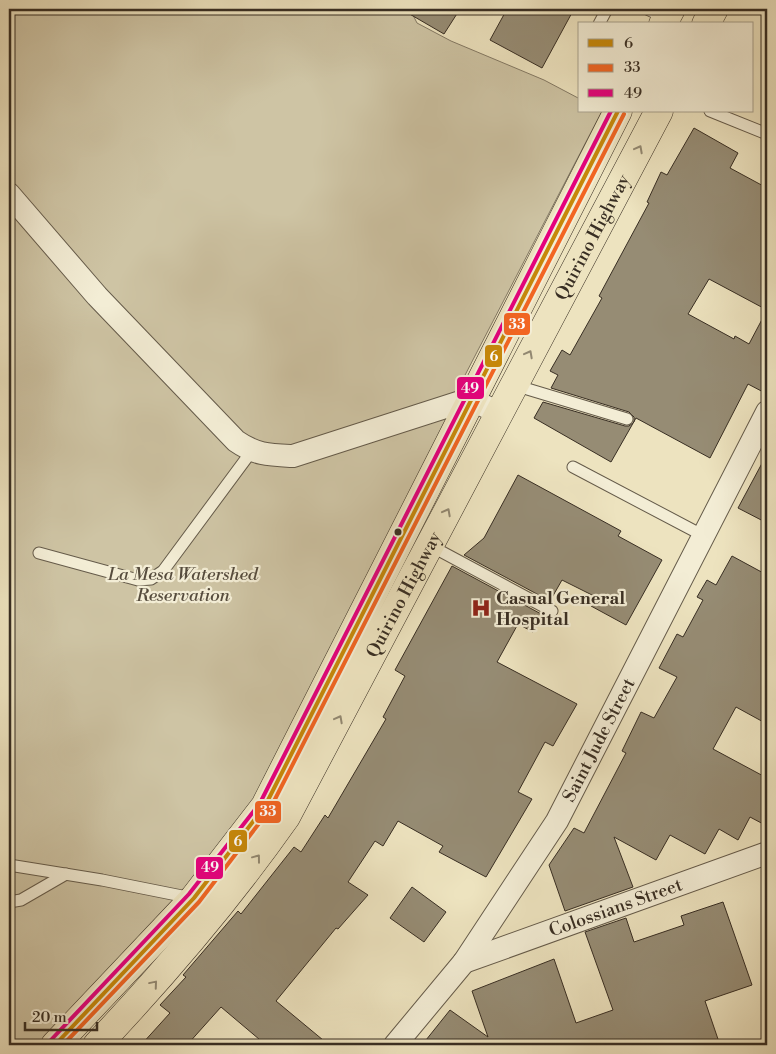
<svg xmlns="http://www.w3.org/2000/svg" width="776" height="1054" viewBox="0 0 776 1054" font-family="'Libre Bodoni',serif">
  <style>
    .green { fill: #cec4a4; stroke: #837964 }
    .building { fill: #968c74; stroke: #382e23; fill-rule: evenodd }
    .lines { fill: none; stroke-linecap: round; stroke-linejoin: round }
    .service-casing { stroke: #655b4a; stroke-width: 13 }
    .minor-casing { stroke: #655b4a; stroke-width: 24 }
    .primary-casing { stroke: #382e23; stroke-width: 29 }
    .service { stroke: #f3edd5; stroke-width: 11 }
    .minor { stroke: #f3edd5; stroke-width: 22 }
    .primary { stroke: #ede3bf; stroke-width: 28 }
    .bus-1-casing { stroke: #f3edd5; stroke-width: 8 }
    .bus-2-casing { stroke: #f3edd5; stroke-width: 8 }
    .bus-3-casing { stroke: #f3edd5; stroke-width: 8 }
    .bus-1 { stroke: #c78809; stroke-width: 4 }
    .bus-2 { stroke: #f26522; stroke-width: 4 }
    .bus-3 { stroke: #e5007d; stroke-width: 4 }
    .oneway { stroke: #928871 }
    .bus-dot { fill: #382e23; stroke: #f3edd5; stroke-width: 2 }
    .labels { text-anchor: middle; stroke-width: 4.5; stroke-linejoin: round; paint-order: stroke }
    .street-label { font-size: 18px; fill: #382e23; stroke: #f3edd5 }
    .park-label { font-size: 18px; font-style: italic; fill: #564c3d; stroke: #f3edd5 }
    .poi-label { font-size: 18px; font-weight: bold; fill: #382e23; stroke: #f3edd5; text-anchor: start }
    .line-badge { stroke: #f3edd5; stroke-width: 2 }
    .badge-label { font-size: 14px; text-anchor: middle; font-weight: bold; fill: #fff }
  </style>
  <rect width="100%" height="100%" fill="#ede3bf"/>
  <filter id="stains"><feTurbulence type="fractalNoise" baseFrequency=".004" numOctaves="4"/><feColorMatrix values="0 0 0 0 .2 0 0 0 0 .09 0 0 0 0 .02 0 0 0 .5 -.17"/></filter>
  <radialGradient id="worn" r=".72"><stop offset=".6" stop-color="#630" stop-opacity="0"/><stop offset="1" stop-color="#630" stop-opacity=".3"/></radialGradient>
  <polygon class="green" points="9,9 410,9 417,23 451,41 544,80 580,99 580,111 602,111 449,406 470,399 285,772 55,1045 9,1045"/>
  <g class="building">
    <polygon points="401,9 460,9 444,34"/>
    <polygon points="507,9 574,9 542,68 490,40"/>
    <path d="M694,128l44,25 -8,15 37,20v206l-19,-10 -38,74 -74,-40 -25,44 -77,-44 9,-16 82,24h4l5,-4v-5l-5,-5 -78,-24 7,-13 -8,-4 12,-21 8,5 32,-57 -3,-2 50,-93 -2,-1 14,-30 6,3zM709,279l58,31 -18,34 -14,-8 -1,3 -46,-25z"/>
    <polygon points="767,454 767,523 738,508"/>
    <polygon points="518,475 621,531 618,536 662,560 626,625 591,606 596,597 562,580 550,601 464,555 484,538"/>
    <polygon points="732,556 767,575 767,724 736,707 713,749 767,778 767,826 750,817 738,840 719,829 705,854 670,835 656,860 614,837 633,887 565,911 549,865 574,828 584,833 626,753 622,751 641,712 654,718 677,677 659,668 677,634 683,637 703,600 697,597 707,580 716,585"/>
    <polygon points="452,566 543,615 533,632 518,624 497,662 577,704 553,746 545,742 518,792 532,799 486,877 439,852 443,846 398,821 383,846 375,841 348,882 368,895 338,929 336,928 276,1001 329,1045 266,1045 221,1007 187,1045 141,1045 170,1013 160,1005 186,977 183,975 238,911 241,914 294,847 301,852 325,815 328,818 386,719 383,717 405,676 395,670"/>
    <polygon points="412,887 446,912 424,942 390,918"/>
    <polygon points="723,902 752,985 705,1001 720,1045 422,1045 450,1010 488,1037 472,991 554,959 576,1023 613,1010 585,932 626,918 634,942 684,925 681,916"/>
  </g>
  <g class="lines">
    <defs>
      <g id="service">
        <polyline points="647,9 666,18"/>
        <polyline points="599,24 607,9"/>
        <polyline points="710,111 767,134"/>
        <polyline points="514,385 627,419"/>
        <polyline points="573,467 704,536"/>
        <polyline points="429,545 552,611"/>
        <polyline points="39,553 138,580 151,579 163,571 251,452"/>
        <polyline points="9,865 102,880 192,898"/>
        <polyline points="9,902 21,900 66,874"/>
      </g>
      <g id="minor">
        <path d="M9,194l88,102 139,145c20,14 33,14 57,15l177,-57 29,14"/>
        <path id="s1" d="M464,962l303,-109"/>
        <path id="s2" d="M395,1045l69,-83 93,-141 210,-409"/>
      </g>
      <g id="primary">
        <polyline points="663,24 671,9"/>
        <polyline points="706,24 714,9"/>
        <polyline points="55,1045 194,898 265,806 618,111"/>
        <path id="s3" d="M97,1045c68,-72 132,-147 189,-228l373,-706"/>
      </g>
    </defs>
    <use href="#service" class="service-casing"/>
    <use href="#minor" class="minor-casing"/>
    <use href="#primary" class="primary-casing"/>
    <use href="#service" class="service"/>
    <use href="#minor" class="minor"/>
    <use href="#primary" class="primary"/>
    <defs>
      <polyline id="bus-1" points="55,1045 194,898 265,806 618,111"/>
      <polyline id="bus-2" points="63,1045 199,902 270,809 624,114"/>
      <polyline id="bus-3" points="50,1041 189,894 260,803 611,111"/>
    </defs>
    <use href="#bus-1" class="bus-1-casing"/>
    <use href="#bus-2" class="bus-2-casing"/>
    <use href="#bus-3" class="bus-3-casing"/>
    <use href="#bus-1" class="bus-1"/>
    <use href="#bus-2" class="bus-2"/>
    <use href="#bus-3" class="bus-3"/>
  </g>
  <defs><path id="oneway-chevron" d="M-2-3.5L2.5 0L-2 3.5" fill="none" stroke-width="1.6" stroke-linecap="round" stroke-linejoin="round" transform="scale(1.25)"/></defs>
  <g class="oneway">
    <use href="#oneway-chevron" transform="translate(639 149) rotate(-62)"/>
    <use href="#oneway-chevron" transform="translate(529 354) rotate(-62)"/>
    <use href="#oneway-chevron" transform="translate(447 512) rotate(-62)"/>
    <use href="#oneway-chevron" transform="translate(339 719) rotate(-62)"/>
    <use href="#oneway-chevron" transform="translate(257 858) rotate(-53)"/>
    <use href="#oneway-chevron" transform="translate(154 984) rotate(-50)"/>
  </g>
  <defs>
    <symbol id="hospital-bare" viewBox="-9 -9 18 18"><path d="M-5-5h3v3.5h4V-5h3V5h-3V1.5h-4V5h-3Z" fill="#8f2418" stroke="#f3edd5" stroke-width="2.5" paint-order="stroke"/></symbol>
  </defs>
  <g fill-rule="evenodd">
    <use href="#hospital-bare" x="467" y="594" width="28" height="28"/>
  </g>
  <circle class="bus-dot" cx="398" cy="532" r="4.5"/>
  <g class="labels">
    <g class="street-label">
      <text dy="6" stroke="none"><textPath href="#s3" startOffset="952">Quirino Highway</textPath></text>
      <text dy="6" stroke="none"><textPath href="#s3" startOffset="548">Quirino Highway</textPath></text>
      <text dy="6" stroke="none"><textPath href="#s2" startOffset="368">Saint Jude Street</textPath></text>
      <text dy="6" stroke="none"><textPath href="#s1" startOffset="161">Colossians Street</textPath></text>
    </g>
    <g class="park-label">
      <text x="183" y="580">La Mesa Watershed<tspan x="183" dy="21">Reservation</tspan></text>
    </g>
    <g class="poi-label">
      <text x="496" y="604">Casual General<tspan x="496" dy="21">Hospital</tspan></text>
    </g>
  </g>
  <g class="line-badge">
    <rect x="503" y="312" width="28" height="24" rx="5" fill="#f26522"/>
    <rect x="484" y="344" width="19" height="24" rx="5" fill="#c78809"/>
    <rect x="456" y="376" width="29" height="24" rx="5" fill="#e5007d"/>
    <rect x="254" y="800" width="28" height="24" rx="5" fill="#f26522"/>
    <rect x="228" y="829" width="20" height="24" rx="5" fill="#c78809"/>
    <rect x="195" y="856" width="29" height="24" rx="5" fill="#e5007d"/>
  </g>
  <g class="badge-label">
    <text x="517" y="329">33</text>
    <text x="494" y="361">6</text>
    <text x="470" y="393">49</text>
    <text x="268" y="816">33</text>
    <text x="238" y="846">6</text>
    <text x="210" y="872">49</text>
  </g>
  <rect width="776" height="1054" fill="none" stroke="#ede3bf" stroke-width="30"/>
  <rect x="10" y="10" width="756" height="1034" fill="none" stroke="#382e23" stroke-width="2.5"/>
  <rect x="15" y="15" width="746" height="1024" fill="none" stroke="#382e23"/>
  <rect x="578" y="22" width="175" height="90" fill="#f3edd5" stroke="#a8a18e"/>
  <rect x="588" y="39" width="25" height="8" fill="#c78809" stroke="#a8a18e"/>
  <text x="624" y="48" font-size="15" fill="#382e23">6</text>
  <rect x="588" y="64" width="25" height="8" fill="#f26522" stroke="#a8a18e"/>
  <text x="624" y="72" font-size="15" fill="#382e23">33</text>
  <rect x="588" y="89" width="25" height="8" fill="#e5007d" stroke="#a8a18e"/>
  <text x="624" y="98" font-size="15" fill="#382e23">49</text>
  <path d="M25 1022v8h72v-8" fill="none" stroke="#382e23" stroke-width="2.5"/>
  <text x="32" y="1022" font-size="15" fill="#382e23" stroke="#f3edd5" stroke-width="4" paint-order="stroke">20 m</text>
  <rect width="100%" height="100%" filter="url(#stains)"/>
  <rect width="100%" height="100%" fill="url(#worn)"/>
</svg>
